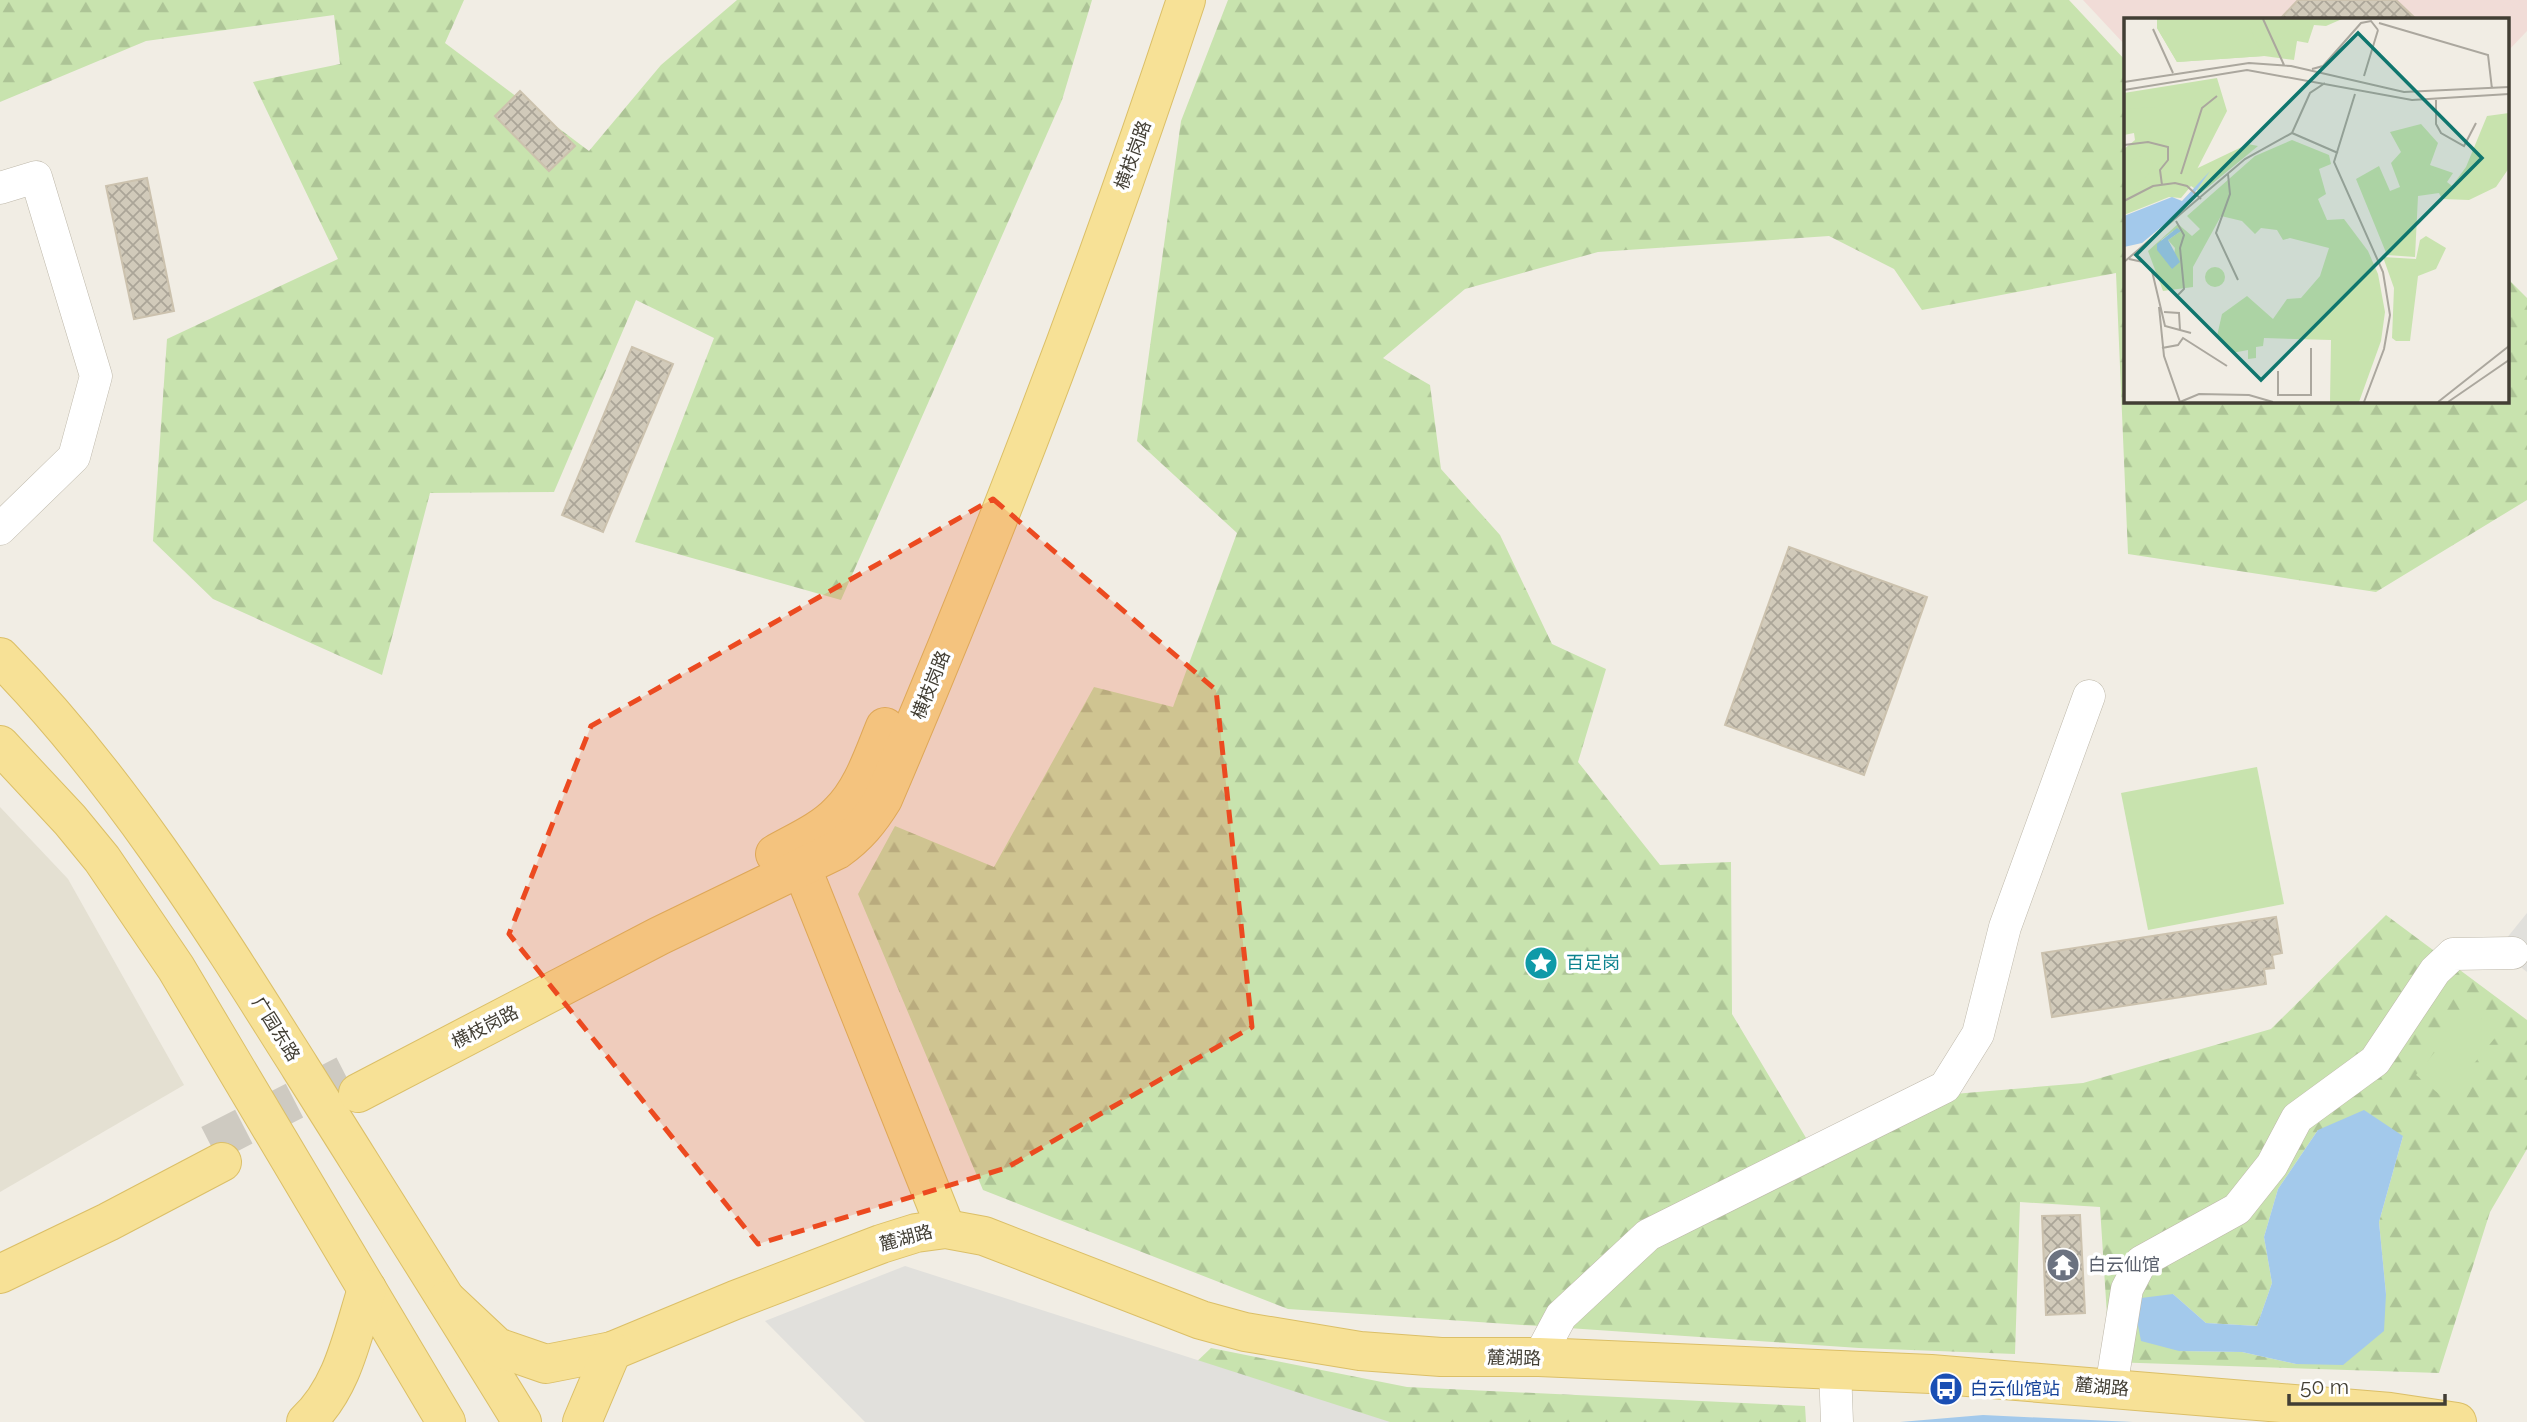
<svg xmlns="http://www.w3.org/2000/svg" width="2527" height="1422" viewBox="0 0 2527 1422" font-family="Raleway,'Noto Sans SC',sans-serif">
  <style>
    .residential { fill: #e4e0d2 }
    .medical { fill: #f1dcd7 }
    .forest { fill: url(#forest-firs); fill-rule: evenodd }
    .pitch { fill: #c8e3ae }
    .parking { fill: #e1e0dc }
    .water { fill: #a3c9eb }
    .building { fill: url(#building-cross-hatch); stroke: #ccc2ae; stroke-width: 2 }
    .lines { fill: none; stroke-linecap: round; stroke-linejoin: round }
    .major-tunnel { stroke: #cecac1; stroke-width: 38; stroke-dasharray: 38 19; stroke-linecap: butt }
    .minor-casing { stroke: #beb8aa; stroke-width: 33 }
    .major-casing { stroke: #dbbf67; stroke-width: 40 }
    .minor { stroke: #fff; stroke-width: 32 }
    .major { stroke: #f7e196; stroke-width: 38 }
    .marked { fill: #ec4a20; fill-opacity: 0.2; stroke: #ec4a20; stroke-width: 5; stroke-dasharray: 14 9; stroke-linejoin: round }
    .labels { text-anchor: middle; stroke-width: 7; stroke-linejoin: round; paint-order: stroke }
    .street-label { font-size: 18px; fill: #423e34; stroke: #fff }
    .culture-label { font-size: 18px; fill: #0d838f; stroke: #fff; text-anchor: start }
    .worship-label { font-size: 18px; fill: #5b616d; stroke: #fff; text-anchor: start }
    .transit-label { font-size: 18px; fill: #164399; stroke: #fff; text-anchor: start }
    .inset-road { fill: none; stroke: #aba79e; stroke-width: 2 }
    .view { fill: #0f766e; fill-opacity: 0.15; stroke: #0f766e; stroke-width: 3.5 }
    .inset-edge { fill: none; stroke: #423e34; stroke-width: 3.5 }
  </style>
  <defs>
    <pattern id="forest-firs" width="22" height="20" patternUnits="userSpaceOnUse" patternTransform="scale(1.75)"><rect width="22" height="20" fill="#c8e3ae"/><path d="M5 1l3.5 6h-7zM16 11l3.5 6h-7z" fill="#adc496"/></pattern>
    <pattern id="building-cross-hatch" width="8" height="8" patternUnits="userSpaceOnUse" patternTransform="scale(1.75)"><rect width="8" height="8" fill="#d1caba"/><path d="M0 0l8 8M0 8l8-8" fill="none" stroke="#aba598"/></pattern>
  </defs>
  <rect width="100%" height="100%" fill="#f1ede4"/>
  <polygon class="residential" points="0,807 68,879 184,1085 0,1192"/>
  <polygon class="medical" points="2083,0 2527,0 2527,31 2508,51 2508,19 2126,19 2126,46"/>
  <g class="forest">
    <polygon points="0,0 464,0 445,43 589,151 661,65 737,0 1092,0 1062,100 841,600 635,542 714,338 636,300 554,492 430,493 382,675 213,599 153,541 167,339 338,259 253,82 340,64 334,15 146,41 0,102"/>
    <path d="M1228,0h841l57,61v340h382v-122l19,19v202l-151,92 -248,-38 -12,-281 -194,37 -28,-41 -65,-33 -231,16 -133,37 -82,69 47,27 11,84 59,66 52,109 54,25 -28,93 82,103 71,-3 1,152 89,149 133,-69 129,-11 188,-54 115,-114 141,105v129l-37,63 -51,161 -329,-11 -10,-155 -80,-5 -5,152 -156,-6 -571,-39 -305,-119 -125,-296 37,-68 99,41 100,-180 79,20 64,-174 -100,-92 44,-320zM2318,1130l85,6 -24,86 7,72 -90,70 -54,-12 -63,-1 -6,-57 33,29 51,3 15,-43 -8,-46 14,-48z"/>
    <polygon points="1211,1348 1407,1387 1805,1406 1806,1422 1270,1422 1190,1368"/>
  </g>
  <g class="pitch">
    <polygon points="2257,767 2284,904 2148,930 2121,793"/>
    <polygon points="2470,1009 2499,1033 2445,1099 2416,1075"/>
  </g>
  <g class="parking">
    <polygon points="2527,913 2527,972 2498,949"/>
    <polygon points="905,1266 1390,1422 865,1422 765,1321"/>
  </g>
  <g class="water">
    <polygon points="2364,1110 2403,1136 2379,1222 2386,1294 2384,1331 2343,1365 2296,1364 2242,1352 2179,1351 2141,1341 2133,1299 2173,1294 2206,1323 2257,1326 2272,1283 2264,1237 2278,1189 2318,1130"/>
    <polygon points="1983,1415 2133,1422 1900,1422"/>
  </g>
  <g class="building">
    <polygon points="2298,0 2396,0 2416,19 2280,19"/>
    <polygon points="520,91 575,146 549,171 495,116"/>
    <polygon points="147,178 174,311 134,319 106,186"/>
    <polygon points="632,347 673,364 603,532 562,515"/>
    <polygon points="1789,547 1927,597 1864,775 1725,725"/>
    <polygon points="2276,917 2282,953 2272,955 2274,968 2264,969 2266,984 2052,1017 2042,953"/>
    <polygon points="2080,1215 2085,1313 2046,1315 2042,1216"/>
  </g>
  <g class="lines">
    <polyline class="major-tunnel" points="210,1144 350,1072"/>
    <defs>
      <g id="minor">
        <polyline points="0,188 36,177 96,376 74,457 0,529"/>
        <polyline points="1539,1357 1561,1316 1648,1235 1945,1087 1978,1034 2005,927 2089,696"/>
        <polyline points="1835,1369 1837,1422"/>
        <polyline points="2111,1388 2127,1289 2141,1262 2237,1209 2272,1165 2297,1118 2375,1061 2435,971 2453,954 2513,953"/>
      </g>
      <g id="major">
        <path d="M0,657c119,121 210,267 300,410 74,118 149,236 222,355"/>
        <polyline points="0,745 70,820 102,859 176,968 446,1422"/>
        <polyline points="793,846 946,1229"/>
        <path d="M775,854c21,-12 47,-23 64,-41 23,-22 34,-57 46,-86"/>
        <path d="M358,1093l301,-157 178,-86c21,-15 33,-30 46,-51 112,-262 214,-529 303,-799"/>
        <polyline points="0,1274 108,1222 222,1162"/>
        <polyline points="447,1300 497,1347 546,1364 612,1351 735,1300 881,1244 916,1233 946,1229 984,1236 1201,1320 1245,1332 1360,1351 1441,1357 1539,1357 1931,1374 2390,1412 2457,1422"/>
        <path d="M306,1422c37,-34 46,-86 61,-133"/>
        <polyline points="582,1422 612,1351"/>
      </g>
    </defs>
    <use href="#minor" class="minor-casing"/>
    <use href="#major" class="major-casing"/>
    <use href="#minor" class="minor"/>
    <use href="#major" class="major"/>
  </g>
  <path class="marked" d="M993,499l223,191 36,337 -246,141 -248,76 -249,-310 82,-208z"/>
  <defs>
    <symbol id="sight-disc" viewBox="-11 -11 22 22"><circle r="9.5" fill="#0f9aa8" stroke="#fff"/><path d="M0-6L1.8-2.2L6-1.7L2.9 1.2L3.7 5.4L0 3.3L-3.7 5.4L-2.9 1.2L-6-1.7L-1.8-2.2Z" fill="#fff"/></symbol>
    <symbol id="temple-disc" viewBox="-11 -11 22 22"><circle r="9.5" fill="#6b7280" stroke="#fff"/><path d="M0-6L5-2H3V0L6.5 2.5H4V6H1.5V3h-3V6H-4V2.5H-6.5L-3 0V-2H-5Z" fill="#fff"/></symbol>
    <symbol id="bus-disc" viewBox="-11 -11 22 22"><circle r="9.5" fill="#1a4fb4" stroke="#fff"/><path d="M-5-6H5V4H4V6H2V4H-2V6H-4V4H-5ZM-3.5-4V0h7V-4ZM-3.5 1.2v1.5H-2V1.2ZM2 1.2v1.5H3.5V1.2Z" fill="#fff"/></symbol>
  </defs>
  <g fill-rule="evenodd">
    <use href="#sight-disc" x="1522" y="944" width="38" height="38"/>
    <use href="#temple-disc" x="2044" y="1246" width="38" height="38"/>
    <use href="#bus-disc" x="1927" y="1370" width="38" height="38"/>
  </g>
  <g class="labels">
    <g class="street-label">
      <text transform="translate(1133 155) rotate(-70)" y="6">横枝岗路</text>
      <text transform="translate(931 685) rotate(-68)" y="6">横枝岗路</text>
      <text transform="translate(485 1027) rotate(-27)" y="6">横枝岗路</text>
      <text transform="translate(276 1029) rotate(58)" y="6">广园东路</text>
      <text transform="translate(906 1238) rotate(-15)" y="6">麓湖路</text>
      <text transform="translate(1514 1358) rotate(1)" y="6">麓湖路</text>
      <text transform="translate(2102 1387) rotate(5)" y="6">麓湖路</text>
    </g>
    <g class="culture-label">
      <text x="1566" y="969">百足岗</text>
    </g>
    <g class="worship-label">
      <text x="2088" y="1271">白云仙馆</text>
    </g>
    <g class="transit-label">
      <text x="1970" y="1395">白云仙馆站</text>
    </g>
  </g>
  <g transform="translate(2124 18)">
    <rect width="385" height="385" fill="#f1ede4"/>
    <path d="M33,1h185l-16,7 -12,-1 -6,18 -11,-2 -3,19 -30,-4 -87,6 -20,-34zM93,60l10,33 -34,66 -69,22v-50l11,-9 -1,-7 -10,2v-42z" fill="#c8e3ae"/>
    <path d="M33,1h88l19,37 -87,6 -20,-34zM80,68h9l1,9 -9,4 -23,50 -3,28 69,-33 10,2 -57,47 -10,-7 -10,12 -12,-1 -45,18v-23l10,-3 19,-20 -1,-9 -11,-4 -14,5 -2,-11 11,-8 -1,-10 -11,2v-25l34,-2 13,-10zM385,95v55l-13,19 -27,13 -27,-1 -3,-6 -21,3 -3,61 -28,-2 -31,-76 23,-13 11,25 10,-4 -9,-24 10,-11 -11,-20 31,-8 17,19 -8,22 23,8 -6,9 5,4 14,-19 21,-51zM168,122l37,15 2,9 -12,5 7,25 -8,5 9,21 17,-1 24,32 10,23 7,38 -4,29 -22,61h-29l1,-62 -67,-2 -1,8 -7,1v11l-8,1v-9l-16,3 -15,-17 5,-22 25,-18 26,23 14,-20 14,-1 19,-22 9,-28 -39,-10 -7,2 -6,-10 -16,-2 -6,6 -13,-13 -21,-5 -28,51v20l-30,4 -15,-40 30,-27 14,12 8,-7 -13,-13 68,-60zM49,213h8l-13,9 7,8 -3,21 -11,-29z" fill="#c8e3ae" fill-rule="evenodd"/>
    <path d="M302,218l20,12 -10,21 -18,7 -8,65h-14l-4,-3 2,-50 -11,-31 33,2 4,-19zM81 259a10 10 0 1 1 20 0a10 10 0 1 1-20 0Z" fill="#c8e3ae"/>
    <path d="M86,153l-26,37 -42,35 -18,4v-31l48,-19 10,4zM53,210l4,3 -13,9 12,22 -8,7 -15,-19v-6z" fill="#a3c9eb"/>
    <path class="inset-road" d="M139,1l21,46M255,5l109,32 4,34M29,11l20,44M188,51l11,-3 38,-43 10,-2 7,9M240,58l14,-46M0,64l125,-19 42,3 113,26 105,-5M0,72l123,-20 165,30 97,-6M231,76l-21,68 49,110 7,43 -6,34 -20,53M312,82v24l5,9 23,13 12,-23M168,115l46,20M0,127l24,-3 20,5v13l-8,10 2,15M57,156l21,-66 15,-12M104,156l2,20 -14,39 22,47M0,183l29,-15 22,-3 12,3 14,13M52,203l8,14 -4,13 4,41 -6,6M5,241l14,3 9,9 13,55 26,7M0,244l121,-103 47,-26 18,-40 15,-10M35,289l5,49 16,46M40,294l15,1 1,17M38,330l16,-3 5,-7 44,28M154,353v24h33v-47M56,384l19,-8 50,1 24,7M314,384l71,-56M324,384l61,-42"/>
    <path class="view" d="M234,15l124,125 -221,222 -125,-125z"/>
    <rect width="385" height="385" class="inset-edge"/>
  </g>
  <path d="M2289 1394v10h156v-10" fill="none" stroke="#423e34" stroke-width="3.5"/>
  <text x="2300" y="1394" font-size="21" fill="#423e34" stroke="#ffffff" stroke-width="5" paint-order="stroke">50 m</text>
</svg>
